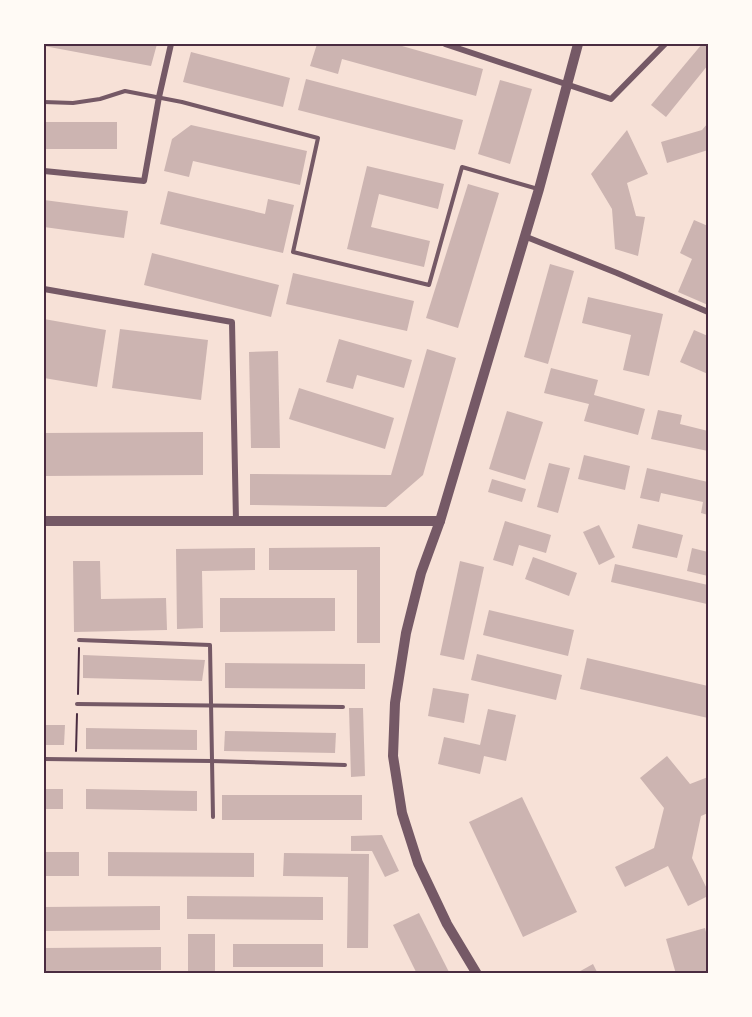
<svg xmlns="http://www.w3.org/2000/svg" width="752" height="1017" viewBox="0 0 752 1017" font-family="Mulish,sans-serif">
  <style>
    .building { fill: #ccb4b1 }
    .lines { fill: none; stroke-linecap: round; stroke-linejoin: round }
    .path { stroke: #4a2c40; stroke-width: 2 }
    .service { stroke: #755966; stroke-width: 4 }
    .minor { stroke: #755966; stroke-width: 6 }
    .tertiary { stroke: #755966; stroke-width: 10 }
    .neatline { fill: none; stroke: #4a2c40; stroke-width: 2 }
  </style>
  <rect width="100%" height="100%" fill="#f7e1d7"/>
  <g class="building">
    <polygon points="44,44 157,44 151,66 44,46"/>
    <polygon points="317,44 395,44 483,69 476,96 342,59 338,74 310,66"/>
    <polygon points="702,44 708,44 708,65 666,117 651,105"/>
    <polygon points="191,52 290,78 283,107 183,82"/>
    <polygon points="306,79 463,120 455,150 298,110"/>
    <polygon points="500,80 532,89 510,164 478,154"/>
    <rect x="44" y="122" width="73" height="27"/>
    <polygon points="708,123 708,150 667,163 661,142 702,130"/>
    <polygon points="191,125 307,151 300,185 193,161 189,177 164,171 172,139"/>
    <polygon points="627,130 648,174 627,183 636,216 645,217 638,256 615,249 612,209 591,174"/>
    <polygon points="367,166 444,184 438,209 379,194 371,227 430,241 424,267 347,249"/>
    <polygon points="468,184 499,193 458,328 426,318"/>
    <polygon points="168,191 265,214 268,199 294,205 283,253 160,224"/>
    <polygon points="44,200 128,211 124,238 44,227"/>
    <polygon points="694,220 708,226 708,305 678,292 692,259 680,253"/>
    <polygon points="152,253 279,285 271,317 144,285"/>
    <polygon points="550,264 574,271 548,364 524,357"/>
    <polygon points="293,273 414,301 407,331 286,304"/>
    <polygon points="588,297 663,314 649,376 623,370 631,335 582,323"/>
    <polygon points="44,319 106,330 97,387 44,378"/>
    <polygon points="120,329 208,340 201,400 112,388"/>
    <polygon points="694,330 708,336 708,374 680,362"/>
    <polygon points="339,339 412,360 404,388 357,375 353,389 326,382"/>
    <polygon points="427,349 456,358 423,475 386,507 250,505 250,474 391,475"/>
    <polygon points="278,351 280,448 251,448 249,352"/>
    <polygon points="551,368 598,380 594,395 645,409 638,435 584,421 589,404 544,393"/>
    <polygon points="299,388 394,418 385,449 289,419"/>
    <polygon points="658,410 682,415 680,424 708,431 708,451 651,439"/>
    <polygon points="507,411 543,422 525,480 489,469"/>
    <polygon points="203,432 203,475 44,476 44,433"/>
    <polygon points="584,455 630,466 625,490 578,479"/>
    <polygon points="549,463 570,468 558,513 537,507"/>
    <polygon points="647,468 708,482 708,515 701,513 703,502 661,493 659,502 640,498"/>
    <polygon points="492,479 526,489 522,502 488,492"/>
    <polygon points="505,521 551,535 546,553 519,545 513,566 493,560"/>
    <polygon points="638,524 683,535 677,558 632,548"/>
    <polygon points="599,525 615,557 599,565 583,532"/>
    <polygon points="380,547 380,643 357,643 357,570 269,570 269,548"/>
    <polygon points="255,548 255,570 202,571 203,628 177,629 176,549"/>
    <polygon points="692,548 708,552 708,576 687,571"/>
    <polygon points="533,557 577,573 569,596 525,579"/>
    <polygon points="73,561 100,561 101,599 166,598 167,630 74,632"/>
    <polygon points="460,561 484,567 464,660 440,655"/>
    <polygon points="615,564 708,585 707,604 611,582"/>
    <polygon points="220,598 335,598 335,631 220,632"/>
    <polygon points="489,610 574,630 568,656 483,635"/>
    <polygon points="477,654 562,675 556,700 471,680"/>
    <polygon points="83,655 205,660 202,681 83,678"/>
    <polygon points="587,658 708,686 708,718 580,689"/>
    <polygon points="225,663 365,664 365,689 225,688"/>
    <polygon points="433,688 469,694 464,723 428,716"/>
    <polygon points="349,708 363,708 365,776 351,777"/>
    <polygon points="488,709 516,715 506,761 484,756 480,774 438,764 444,737 480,745"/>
    <polygon points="44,725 65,725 64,745 44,745"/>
    <polygon points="86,728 197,730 197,750 86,749"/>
    <polygon points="225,731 336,733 335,753 224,751"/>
    <polygon points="667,756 690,784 708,777 708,813 701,816 692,858 708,891 708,896 688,906 668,866 625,887 615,867 654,848 664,808 640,778"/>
    <rect x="44" y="789" width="19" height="20"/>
    <polygon points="86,789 197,791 197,811 86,809"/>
    <rect x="222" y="795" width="140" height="25"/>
    <polygon points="522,797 577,912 523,937 469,822"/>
    <polygon points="382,835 399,871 385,877 372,851 351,851 351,836"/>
    <rect x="44" y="852" width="35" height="24"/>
    <polygon points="108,852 254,853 254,877 108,876"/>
    <polygon points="284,853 369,854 368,948 347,948 348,877 283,876"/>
    <polygon points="187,896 323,897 323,920 187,919"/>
    <polygon points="160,906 160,930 44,931 44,907"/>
    <polygon points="419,913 450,974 417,974 393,925"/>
    <polygon points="705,928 708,940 708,974 676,974 666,939"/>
    <rect x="188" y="934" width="27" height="40"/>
    <rect x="233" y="944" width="90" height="23"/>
    <polygon points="161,947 161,970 44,971 44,948"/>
    <polygon points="593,964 598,974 575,974"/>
  </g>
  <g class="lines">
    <g class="path">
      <polyline points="78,694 79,648"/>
      <polyline points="76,751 77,714"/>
    </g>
    <g class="service">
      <polyline points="44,102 73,103 100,99 125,91 182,102 318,138 293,252 429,285 462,167 538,189"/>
      <polyline points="79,640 210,645 213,817"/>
      <polyline points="77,704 343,707"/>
      <polyline points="44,759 211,761 345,765"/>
    </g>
    <g class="minor">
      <polyline points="445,44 611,99 665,44"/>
      <polyline points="44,171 144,181 159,97 171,44"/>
      <polyline points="524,236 617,273 708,312"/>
      <polyline points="44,289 232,322 236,521"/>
    </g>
    <g class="tertiary">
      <polyline points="44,521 440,521"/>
      <polyline points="477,974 447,924 418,863 402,813 393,756 395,703 406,633 421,573 440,521 539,189 578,44"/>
    </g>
  </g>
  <rect width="752" height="1017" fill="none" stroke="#fffaf5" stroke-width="90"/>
  <rect x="45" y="45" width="662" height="927" class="neatline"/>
</svg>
